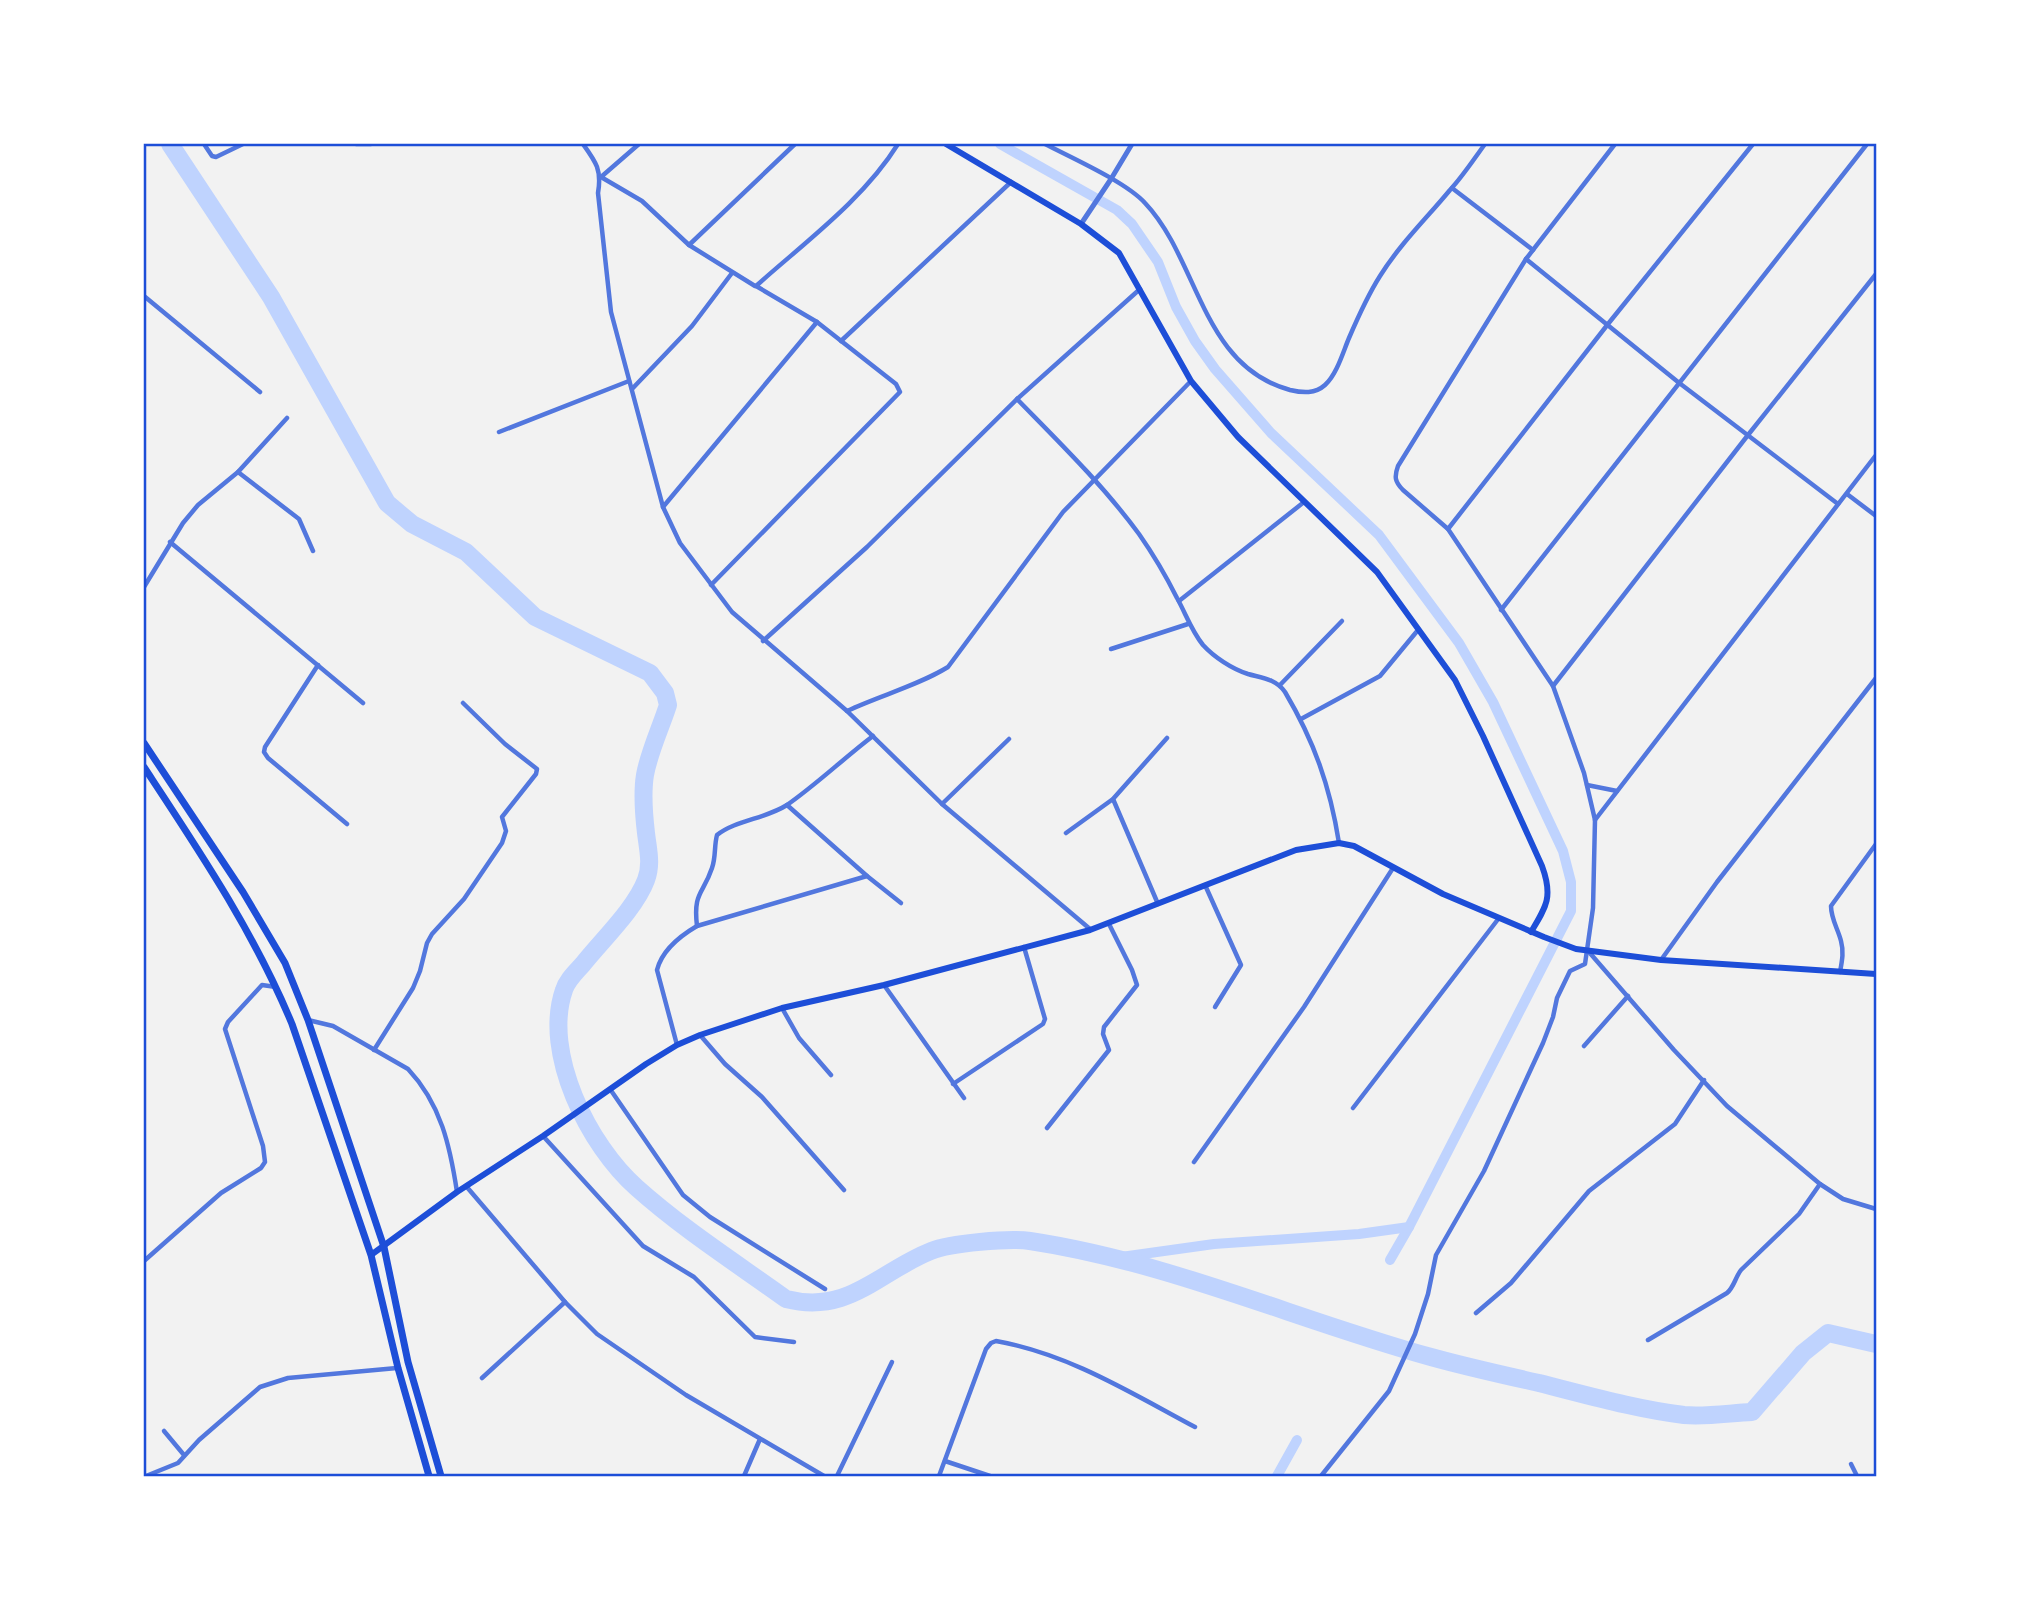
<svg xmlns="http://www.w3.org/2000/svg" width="2020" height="1620" viewBox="0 0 2020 1620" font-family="'Asap Condensed',sans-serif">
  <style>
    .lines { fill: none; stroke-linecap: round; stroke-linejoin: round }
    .canal { stroke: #bfd3fe; stroke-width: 10 }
    .river { stroke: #bfd3fe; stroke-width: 18 }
    .minor { stroke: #5277de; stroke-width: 4.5 }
    .tertiary { stroke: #5277de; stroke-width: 5 }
    .secondary { stroke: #1d4ed8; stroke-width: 6 }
    .primary { stroke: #1d4ed8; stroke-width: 7 }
    .neatline { fill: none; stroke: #1d4ed8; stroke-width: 2.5 }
  </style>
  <rect width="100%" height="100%" fill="#f2f2f2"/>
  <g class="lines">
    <g class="canal">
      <polyline points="1000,144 1117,210 1132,224 1158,262 1176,307 1195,341 1215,369 1271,433 1379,535 1459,643 1493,702 1563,851 1571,882 1571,911 1409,1227 1390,1260"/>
      <polyline points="1114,1258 1214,1244 1359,1234 1409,1227"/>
      <polyline points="1277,1476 1297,1440"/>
    </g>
    <path class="river" d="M170,144l101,153 116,206 25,21 54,28 69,65 115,56 15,20 3,12c-7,22 -19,47 -23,70 -3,18 -1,41 1,58 2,17 6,31 0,47 -11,29 -44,60 -63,84 -7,8 -16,16 -19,26 -22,63 25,156 73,198 46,41 99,75 149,111 63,16 92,-27 145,-48 19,-8 79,-13 99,-10 139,21 267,79 401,116 36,10 72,18 108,26 48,12 96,26 145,32 22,2 46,-2 68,-3l51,-59 25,-20 48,11"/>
    <g class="minor">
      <polyline points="204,144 212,156 216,157 243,144"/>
      <polyline points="356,144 371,144"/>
      <path d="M583,144c13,18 19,26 15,49l13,119 52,195 17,36 52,69 115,99 95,93 148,125"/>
      <polyline points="639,144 601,177 642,201 689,245 755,286"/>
      <path d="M1045,144c27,14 81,38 100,59 54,57 56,163 145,187 13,3 25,4 35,-5 12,-11 18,-33 24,-47 9,-21 19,-43 31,-62 20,-32 46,-57 70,-86 13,-14 24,-31 35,-46"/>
      <polyline points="1452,188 1533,250"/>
      <polyline points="689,245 795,144"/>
      <polyline points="1526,259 1678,382 1838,504"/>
      <polyline points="144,296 260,392"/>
      <polyline points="841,341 1011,182"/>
      <polyline points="632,389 692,326 732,273"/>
      <path d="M1017,399c43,44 86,86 122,135 14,20 27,42 38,64 9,16 14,32 26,47 11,12 29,24 45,29 14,4 28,5 37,18 29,49 45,94 54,151"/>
      <polyline points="499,432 629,381"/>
      <polyline points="238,472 299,519 313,551"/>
      <polyline points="1847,494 1876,516"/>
      <polyline points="663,507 817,322"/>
      <polyline points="1448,529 1608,324 1753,144"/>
      <polyline points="170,542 363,703"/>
      <path d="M711,585l189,-193 -4,-8 -79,-62 -61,-36c49,-44 107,-86 142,-142"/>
      <polyline points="144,587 183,523 198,505 238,472 287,418"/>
      <polyline points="1179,601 1304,502"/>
      <polyline points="1501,610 1867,144"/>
      <polyline points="763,641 867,547 1017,399 1140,289"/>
      <polyline points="1111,649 1188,624"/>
      <polyline points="318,665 265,747 264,752 268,758 347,824"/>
      <polyline points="1280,685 1342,621"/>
      <polyline points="1553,686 1748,435 1876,274"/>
      <path d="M847,711c34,-16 70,-25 101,-44l115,-155 128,-131"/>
      <polyline points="1301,719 1380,676 1418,630"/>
      <polyline points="1587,785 1617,791"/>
      <polyline points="1113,799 1158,904"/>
      <polyline points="942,804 1009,739"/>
      <polyline points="787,805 867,876 901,903"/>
      <polyline points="1595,820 1876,455"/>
      <polyline points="1066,833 1113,799 1167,738"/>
      <polyline points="1205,885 1241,965 1215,1007"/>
      <path d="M697,926c-4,-34 6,-31 15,-58 4,-11 2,-22 5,-33 19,-15 48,-16 70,-30 30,-21 57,-47 86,-69"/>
      <polyline points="1589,952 1674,1050 1727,1106 1820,1184 1843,1199 1876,1209"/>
      <polyline points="1661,960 1717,882 1876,678"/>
      <path d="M1840,972c2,-11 4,-20 1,-31 -3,-12 -10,-22 -10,-35l45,-62"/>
      <polyline points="884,985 964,1098"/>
      <polyline points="782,1008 799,1038 831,1075"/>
      <path d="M308,1020l25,6 75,43c33,35 42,77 49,123"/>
      <polyline points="700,1035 725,1064 762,1097 844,1190"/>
      <path d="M677,1045l-20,-75c5,-20 23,-34 40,-44l170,-50"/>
      <polyline points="1584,1046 1628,996"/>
      <polyline points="374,1050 413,988 420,971 427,943 432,934 464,899 502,843 506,831 502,817 536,774 537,769 505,744 463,703"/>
      <polyline points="953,1084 1043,1024 1045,1019 1024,947"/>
      <polyline points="610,1089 683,1195 710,1217 825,1289"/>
      <polyline points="1353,1108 1499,918"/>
      <polyline points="1047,1128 1109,1050 1103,1034 1104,1027 1137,985 1132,970 1109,924"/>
      <polyline points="543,1136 643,1246 694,1277 755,1337 794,1342"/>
      <polyline points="1194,1162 1304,1007 1393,868"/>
      <polyline points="466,1186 565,1302 597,1334 686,1395 824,1476"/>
      <polyline points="144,1261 221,1193 261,1168 265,1162 263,1146 225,1029 228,1022 262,985 276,987"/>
      <polyline points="1476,1313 1511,1283 1589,1191 1675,1124 1704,1080"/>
      <path d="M1648,1340l79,-47c7,-6 8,-15 14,-23l58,-56 21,-30"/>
      <polyline points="482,1378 565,1302"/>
      <polyline points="164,1431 184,1455"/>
      <polyline points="945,1461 990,1476"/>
      <polyline points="1851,1464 1857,1476"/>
      <polyline points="146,1476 178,1463 199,1440 260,1387 288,1378 397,1368"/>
      <polyline points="744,1476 760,1439"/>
      <polyline points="837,1476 892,1362"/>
      <path d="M939,1476l47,-127 5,-6 5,-2c73,13 135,52 199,86"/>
      <path d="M1321,1476l68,-85 26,-57 13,-40 8,-39 48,-84 59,-128 10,-26 4,-19 13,-27 15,-7 8,-56 2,-88 -11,-47 -31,-87 -105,-157 -45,-39c-8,-8 -9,-13 -5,-24l128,-207 89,-115"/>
    </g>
    <polyline class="tertiary" points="1081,224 1111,179 1132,144"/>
    <g class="secondary">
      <path d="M946,144l135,80 38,29 72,128 47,56 139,135 78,108 28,56 59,130c11,30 5,40 -11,66"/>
      <polyline points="371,1255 457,1192 543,1136 646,1064 677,1045 700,1035 782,1008 884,985 1090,930 1296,850 1339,843 1354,846 1443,894 1544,937 1576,949 1661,960 1876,974"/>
    </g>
    <g class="primary">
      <polyline points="144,743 243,892 285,963 308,1020 384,1247 408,1362 441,1476"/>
      <path d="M144,767c54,82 110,165 148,257l79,231 27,113 31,108"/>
    </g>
  </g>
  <rect width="2020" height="1620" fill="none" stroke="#ffffff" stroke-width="290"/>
  <rect x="145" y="145" width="1730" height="1330" class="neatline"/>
</svg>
